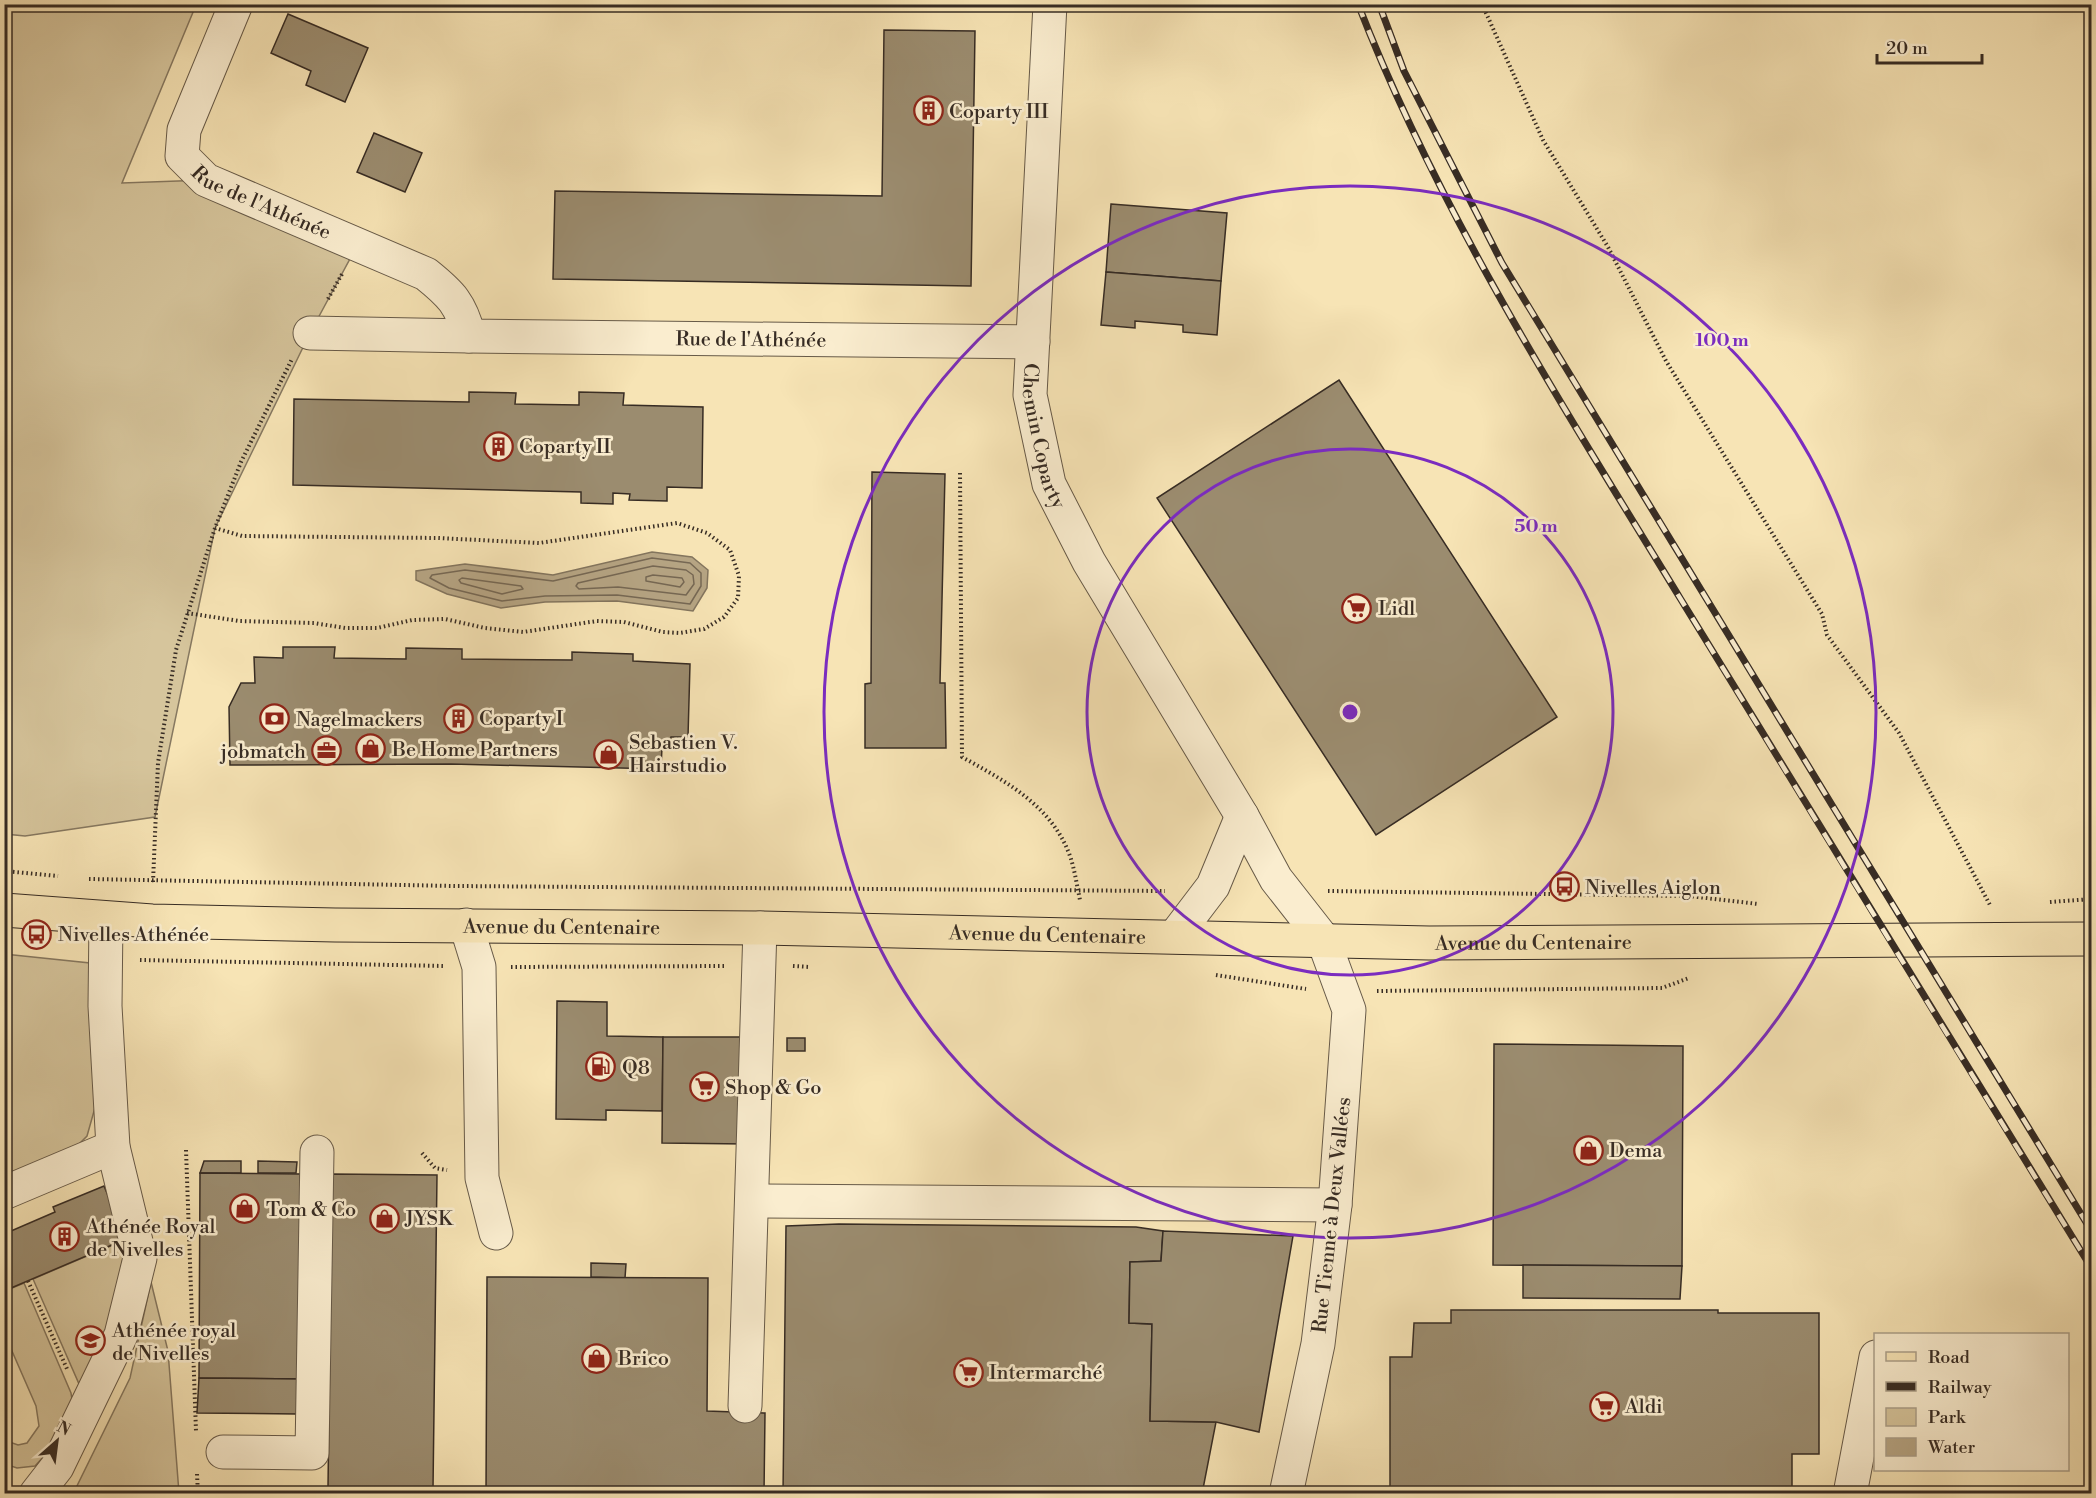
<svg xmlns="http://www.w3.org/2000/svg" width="2096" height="1498" viewBox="0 0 2096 1498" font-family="'Libre Bodoni',serif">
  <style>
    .green { fill: #d6c59c; stroke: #867860; stroke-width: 1.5 }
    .water { fill: #b6a584; stroke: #83755e; stroke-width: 1.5 }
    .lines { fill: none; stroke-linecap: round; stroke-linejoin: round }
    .shore { stroke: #766854; stroke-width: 1.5 }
    .building { fill: #9b8c6f; stroke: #372c24; stroke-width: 1.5 }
    .minor-casing { stroke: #675a48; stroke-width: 35 }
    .major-casing { stroke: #372c24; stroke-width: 35 }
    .path { stroke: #372c24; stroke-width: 4; stroke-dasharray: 1.5 3; stroke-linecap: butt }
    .minor { stroke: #faedcf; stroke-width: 33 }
    .major { stroke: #f7e4b5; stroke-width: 33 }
    .rail-casing { stroke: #372c24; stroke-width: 7 }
    .rail { stroke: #faedcf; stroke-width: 4.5; stroke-dasharray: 14; stroke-linecap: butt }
    .ring { fill: none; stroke: #7b2cbf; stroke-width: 3 }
    .labels { text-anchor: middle; stroke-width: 5; stroke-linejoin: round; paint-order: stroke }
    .poi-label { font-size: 20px; fill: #372c24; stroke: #faedcf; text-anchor: start }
    .street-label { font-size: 20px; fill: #372c24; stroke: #faedcf }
    .centre { fill: #7b2cbf; stroke: #faedcf; stroke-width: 3 }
    .ring-label { font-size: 18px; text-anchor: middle; font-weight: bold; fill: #7b2cbf; stroke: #faedcf; stroke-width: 5; stroke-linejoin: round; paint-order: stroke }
  </style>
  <rect width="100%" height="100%" fill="#f7e4b5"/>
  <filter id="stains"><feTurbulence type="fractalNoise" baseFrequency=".00333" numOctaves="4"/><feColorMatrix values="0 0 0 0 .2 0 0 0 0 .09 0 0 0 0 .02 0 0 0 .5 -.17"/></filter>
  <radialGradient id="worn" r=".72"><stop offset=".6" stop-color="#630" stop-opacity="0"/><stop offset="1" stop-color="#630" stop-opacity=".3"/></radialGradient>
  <g class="green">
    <polygon points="5,5 196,5 122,183 206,180 358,244 310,333 215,528 155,817 25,836 5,834"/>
    <polygon points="4,954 90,963 98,1097 87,1136 75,1148 4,1178"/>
    <polygon points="127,1239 108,1332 83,1393 33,1279"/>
    <polygon points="151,1282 168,1351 179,1493 73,1494 130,1378"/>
    <path d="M24,1283l47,110c8,33 -16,50 -36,73l-18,2 -12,-4 -1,-24 14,5 9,-2 12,-17 -3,-20 -31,-71v-44z"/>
  </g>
  <polygon class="water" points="652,552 692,557 708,570 707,588 693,611 617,601 545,602 501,608 447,594 416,580 416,571 465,564 553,575"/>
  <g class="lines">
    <g class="shore">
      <polygon points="652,558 690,563 701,573 701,586 690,604 617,595 545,596 502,601 449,588 430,578 432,575 465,570 553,581"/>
      <polygon points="653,566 686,570 693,575 694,584 686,595 618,587 579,589 576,586 578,583"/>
      <polygon points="653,575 682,578 684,582 680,587 646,581 646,577"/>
      <polygon points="462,578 521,586 523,589 502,594 461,583 459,580"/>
    </g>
  </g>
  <g class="building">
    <polygon points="288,14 368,48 345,102 306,85 311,71 271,53"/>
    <polygon points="884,30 975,31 971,286 553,279 555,191 882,196"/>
    <polygon points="374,133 422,153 405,192 357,172"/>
    <polygon points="1111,204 1227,213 1221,281 1106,272"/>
    <polygon points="1106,272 1221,281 1217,335 1183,332 1183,325 1135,321 1135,328 1101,325"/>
    <polygon points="1339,380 1557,717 1376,835 1157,498"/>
    <polygon points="469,392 516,393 515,404 579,405 579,392 624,393 623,405 703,407 702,488 667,487 667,501 629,500 630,494 613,493 613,504 581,503 581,492 293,485 294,399 469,402"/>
    <polygon points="872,472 945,474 940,683 945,683 946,748 865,748 865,684 871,683"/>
    <polygon points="283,647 335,647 334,658 406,659 406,648 462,649 462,659 572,660 572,652 633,654 633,661 690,664 688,737 671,737 670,742 662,747 661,769 451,764 230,765 229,707 241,683 255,683 254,657 283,658"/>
    <polygon points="557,1001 607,1002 607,1036 663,1037 662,1111 606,1110 606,1120 556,1119"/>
    <polygon points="663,1037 747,1037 746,1144 662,1143"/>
    <rect x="787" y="1038" width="18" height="13"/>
    <polygon points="1494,1044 1683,1046 1682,1266 1493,1265"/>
    <polygon points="204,1161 241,1161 241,1173 200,1173"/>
    <polygon points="258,1161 297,1162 296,1173 258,1173"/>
    <polygon points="200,1173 300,1174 299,1379 199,1378"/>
    <polygon points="332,1174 437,1175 433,1489 328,1488"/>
    <polygon points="104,1186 126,1239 4,1291 4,1234 55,1212 53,1207"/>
    <polygon points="839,1224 1136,1227 1163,1231 1161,1261 1130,1262 1129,1323 1152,1324 1150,1421 1216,1422 1202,1494 783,1494 786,1226"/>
    <polygon points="1163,1231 1293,1236 1259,1432 1216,1422 1150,1421 1152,1324 1129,1323 1130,1262 1161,1261"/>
    <polygon points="591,1263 626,1264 625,1278 591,1277"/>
    <polygon points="1523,1265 1682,1266 1680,1299 1523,1298"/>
    <polygon points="487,1277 708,1278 707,1411 765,1413 764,1494 486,1494"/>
    <polygon points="1451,1310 1718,1310 1718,1313 1819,1313 1819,1454 1792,1454 1792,1494 1390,1494 1390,1357 1412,1357 1414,1323 1451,1323"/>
    <polygon points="199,1378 299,1379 297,1414 197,1413"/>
  </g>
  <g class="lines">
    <defs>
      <g id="minor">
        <path id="s1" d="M236,4l-52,126 -2,26 24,24 220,94c25,20 35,30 43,62l564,6"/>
        <path id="s2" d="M1050,4l-20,391 19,89 40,78 153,254 34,63 47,60 26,71 -14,195 -17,139 -32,150"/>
        <polyline points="310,333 469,336"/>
        <polyline points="466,925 479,967 482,1178 496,1233"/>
        <polyline points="1175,936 1213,886 1242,816"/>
        <polyline points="4,1193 113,1147"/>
        <polyline points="753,1201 1335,1205"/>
        <polyline points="745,1406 760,928"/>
        <polyline points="223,1452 312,1453 317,1152"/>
        <polyline points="36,1494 57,1467 121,1335 140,1258 113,1147 105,1006 106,919"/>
        <polyline points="1850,1494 1876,1357"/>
      </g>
      <g id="major">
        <path id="s3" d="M4,910l148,11 183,4 425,3 669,15 663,-4"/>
      </g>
    </defs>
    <use href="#minor" class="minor-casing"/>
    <use href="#major" class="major-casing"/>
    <g class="path">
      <polyline points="1482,4 1543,140 1608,247 1666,361 1822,614 1827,635 1899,733 1990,905"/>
      <polyline points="328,299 342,274"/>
      <path d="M960,473l2,284c45,25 92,50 109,102 4,13 6,27 9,41"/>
      <polyline points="187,613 239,621 314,623 345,628 377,628 412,620 445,619 485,628 523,632 597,621 624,622 663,632 679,633 704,629 724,617 738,598 739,576 730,550 707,533 677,523 539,543 438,538 242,536 215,528"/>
      <polyline points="4,871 58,876"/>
      <polyline points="89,879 455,886 1165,891"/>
      <polyline points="153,882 158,763 176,650 215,528 241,462 292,359"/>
      <polyline points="1328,891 1689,896 1758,904"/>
      <polyline points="2050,902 2092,899"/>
      <polyline points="140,960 444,966"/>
      <polyline points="793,966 810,967"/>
      <polyline points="511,967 726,966"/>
      <polyline points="1216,975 1306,989"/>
      <polyline points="1377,991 1662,988 1689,978"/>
      <polyline points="186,1150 196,1431"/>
      <polyline points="422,1153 435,1168 447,1170"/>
      <polyline points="28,1281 67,1369"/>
      <polyline points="197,1474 198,1494"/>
    </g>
    <use href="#minor" class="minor"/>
    <use href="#major" class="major"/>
    <defs>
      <g id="rail">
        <path d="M1358,4c82,211 205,402 322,594 137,224 274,448 412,671"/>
        <polyline points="1379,4 1404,71 1502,263 2092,1232"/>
      </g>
    </defs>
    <use href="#rail" class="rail-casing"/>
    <use href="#rail" class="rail"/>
  </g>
  <g class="ring">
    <circle cx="1350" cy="712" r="263"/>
    <circle cx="1350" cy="712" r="526"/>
  </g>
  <defs>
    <symbol id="building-ring" viewBox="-11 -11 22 22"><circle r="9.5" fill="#faedcf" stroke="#8f2418" stroke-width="1.5"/><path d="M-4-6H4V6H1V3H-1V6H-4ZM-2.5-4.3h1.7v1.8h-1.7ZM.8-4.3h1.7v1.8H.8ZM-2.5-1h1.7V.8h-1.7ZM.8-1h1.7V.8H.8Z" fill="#8f2418"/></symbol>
    <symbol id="supermarket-ring" viewBox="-11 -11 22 22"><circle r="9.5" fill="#faedcf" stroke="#8f2418" stroke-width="1.5"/><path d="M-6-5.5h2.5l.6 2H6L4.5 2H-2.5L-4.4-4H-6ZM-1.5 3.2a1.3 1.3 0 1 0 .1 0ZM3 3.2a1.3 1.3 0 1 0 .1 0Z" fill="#8f2418"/></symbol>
    <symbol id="bank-ring" viewBox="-11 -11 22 22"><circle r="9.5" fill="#faedcf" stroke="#8f2418" stroke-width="1.5"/><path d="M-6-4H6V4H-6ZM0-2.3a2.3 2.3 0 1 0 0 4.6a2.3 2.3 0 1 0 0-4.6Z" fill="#8f2418"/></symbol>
    <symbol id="shop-ring" viewBox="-11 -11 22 22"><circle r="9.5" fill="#faedcf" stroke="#8f2418" stroke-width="1.5"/><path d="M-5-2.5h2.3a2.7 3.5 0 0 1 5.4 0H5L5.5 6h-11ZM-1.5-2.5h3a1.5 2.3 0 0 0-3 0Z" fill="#8f2418"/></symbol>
    <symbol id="office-ring" viewBox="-11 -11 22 22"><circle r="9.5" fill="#faedcf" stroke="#8f2418" stroke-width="1.5"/><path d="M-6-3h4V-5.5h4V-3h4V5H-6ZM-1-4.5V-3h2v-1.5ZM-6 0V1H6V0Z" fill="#8f2418"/></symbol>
    <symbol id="bus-ring" viewBox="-11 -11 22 22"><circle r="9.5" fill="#faedcf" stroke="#8f2418" stroke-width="1.5"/><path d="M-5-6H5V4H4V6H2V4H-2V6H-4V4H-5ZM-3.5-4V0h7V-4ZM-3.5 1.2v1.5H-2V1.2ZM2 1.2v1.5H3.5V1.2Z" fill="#8f2418"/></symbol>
    <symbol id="fuel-ring" viewBox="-11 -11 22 22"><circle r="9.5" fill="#faedcf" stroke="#8f2418" stroke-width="1.5"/><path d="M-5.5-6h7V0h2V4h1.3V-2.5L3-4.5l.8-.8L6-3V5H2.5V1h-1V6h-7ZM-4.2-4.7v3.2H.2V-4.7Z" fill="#8f2418"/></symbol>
    <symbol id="school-ring" viewBox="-11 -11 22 22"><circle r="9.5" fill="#faedcf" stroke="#8f2418" stroke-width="1.5"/><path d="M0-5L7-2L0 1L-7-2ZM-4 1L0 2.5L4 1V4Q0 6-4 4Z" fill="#8f2418"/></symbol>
  </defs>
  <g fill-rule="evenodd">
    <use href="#building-ring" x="912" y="94" width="33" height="33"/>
    <use href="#building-ring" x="482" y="430" width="33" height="33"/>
    <use href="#supermarket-ring" x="1340" y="592" width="33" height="33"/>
    <use href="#building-ring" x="442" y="702" width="33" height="33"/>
    <use href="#bank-ring" x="258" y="702" width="33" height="33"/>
    <use href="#shop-ring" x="354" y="732" width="33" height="33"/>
    <use href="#office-ring" x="310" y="734" width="33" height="33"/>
    <use href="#shop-ring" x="592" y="738" width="33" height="33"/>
    <use href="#bus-ring" x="1548" y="870" width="33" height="33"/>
    <use href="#bus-ring" x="20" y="918" width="33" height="33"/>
    <use href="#fuel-ring" x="584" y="1050" width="33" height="33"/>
    <use href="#supermarket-ring" x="688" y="1070" width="33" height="33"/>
    <use href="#shop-ring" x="1572" y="1134" width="33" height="33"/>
    <use href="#shop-ring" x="228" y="1192" width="33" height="33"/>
    <use href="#shop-ring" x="368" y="1202" width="33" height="33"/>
    <use href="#building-ring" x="48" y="1220" width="33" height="33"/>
    <use href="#school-ring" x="74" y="1324" width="33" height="33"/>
    <use href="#shop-ring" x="580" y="1342" width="33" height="33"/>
    <use href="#supermarket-ring" x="952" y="1356" width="33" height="33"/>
    <use href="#supermarket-ring" x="1588" y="1390" width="33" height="33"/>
  </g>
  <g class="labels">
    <g class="poi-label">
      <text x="949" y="118">Coparty III</text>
      <text x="519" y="453">Coparty II</text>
      <text x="1378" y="615">Lidl</text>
      <text x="479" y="725">Coparty I</text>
      <text x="296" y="726">Nagelmackers</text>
      <text x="629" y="749">Sebastien V.<tspan x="629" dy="23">Hairstudio</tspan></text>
      <text x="392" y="756">Be Home Partners</text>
      <text x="306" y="758" text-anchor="end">jobmatch</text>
      <text x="1585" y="894">Nivelles Aiglon</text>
      <text x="58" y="941">Nivelles Athénée</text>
      <text x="622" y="1074">Q8</text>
      <text x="725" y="1094">Shop &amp; Go</text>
      <text x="1609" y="1157">Dema</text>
      <text x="266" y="1216">Tom &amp; Co</text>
      <text x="405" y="1225">JYSK</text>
      <text x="86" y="1233">Athénée Royal<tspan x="86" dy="23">de Nivelles</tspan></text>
      <text x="112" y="1337">Athénée royal<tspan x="112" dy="23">de Nivelles</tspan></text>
      <text x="618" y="1365">Brico</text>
      <text x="989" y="1379">Intermarché</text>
      <text x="1625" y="1413">Aldi</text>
    </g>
    <g class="street-label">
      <text dy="7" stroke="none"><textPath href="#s1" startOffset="256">Rue de l'Athénée</textPath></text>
      <text dy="7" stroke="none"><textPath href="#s1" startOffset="795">Rue de l'Athénée</textPath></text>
      <text dy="7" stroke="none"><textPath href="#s2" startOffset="434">Chemin Coparty</textPath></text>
      <text dy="7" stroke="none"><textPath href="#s3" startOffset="558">Avenue du Centenaire</textPath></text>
      <text dy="7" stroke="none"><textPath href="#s3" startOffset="1044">Avenue du Centenaire</textPath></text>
      <text dy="7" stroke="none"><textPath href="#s3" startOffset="1530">Avenue du Centenaire</textPath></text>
      <text transform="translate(1331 1215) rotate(-84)" y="7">Rue Tienne à Deux Vallées</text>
    </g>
  </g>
  <circle cx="1350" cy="712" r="9" class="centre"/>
  <g class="ring-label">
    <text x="1722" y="346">100 m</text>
    <text x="1536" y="532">50 m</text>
  </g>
  <rect width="2096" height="1498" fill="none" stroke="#f7e4b5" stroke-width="24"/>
  <rect x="6" y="6" width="2084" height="1486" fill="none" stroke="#372c24" stroke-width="3"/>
  <rect x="12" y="12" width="2072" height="1474" fill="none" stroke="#372c24" stroke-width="1.5"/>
  <rect x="1874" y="1333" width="195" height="138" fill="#faedcf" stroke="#aca08b" stroke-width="1.5"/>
  <rect x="1886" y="1352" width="30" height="9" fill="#f7e4b5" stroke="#aca08b" stroke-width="1.5"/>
  <text x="1928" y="1363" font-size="18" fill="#372c24">Road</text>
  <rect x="1886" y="1382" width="30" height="9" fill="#372c24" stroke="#aca08b" stroke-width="1.5"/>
  <text x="1928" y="1393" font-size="18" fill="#372c24">Railway</text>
  <rect x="1886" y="1408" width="30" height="18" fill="#d6c59c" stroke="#aca08b" stroke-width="1.5"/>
  <text x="1928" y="1423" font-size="18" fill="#372c24">Park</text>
  <rect x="1886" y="1438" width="30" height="18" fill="#b6a584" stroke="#aca08b" stroke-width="1.5"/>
  <text x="1928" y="1453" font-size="18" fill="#372c24">Water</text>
  <g transform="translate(57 1441) rotate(28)" stroke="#faedcf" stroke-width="4.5" paint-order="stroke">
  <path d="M0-4.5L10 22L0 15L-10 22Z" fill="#372c24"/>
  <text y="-9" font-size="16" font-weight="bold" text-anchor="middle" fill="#372c24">N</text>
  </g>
  <path d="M1877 54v9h105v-9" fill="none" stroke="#372c24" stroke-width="3"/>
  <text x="1886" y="54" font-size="18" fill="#372c24" stroke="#faedcf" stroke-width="4.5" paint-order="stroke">20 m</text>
  <rect width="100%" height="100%" filter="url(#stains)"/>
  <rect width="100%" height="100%" fill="url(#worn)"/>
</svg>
